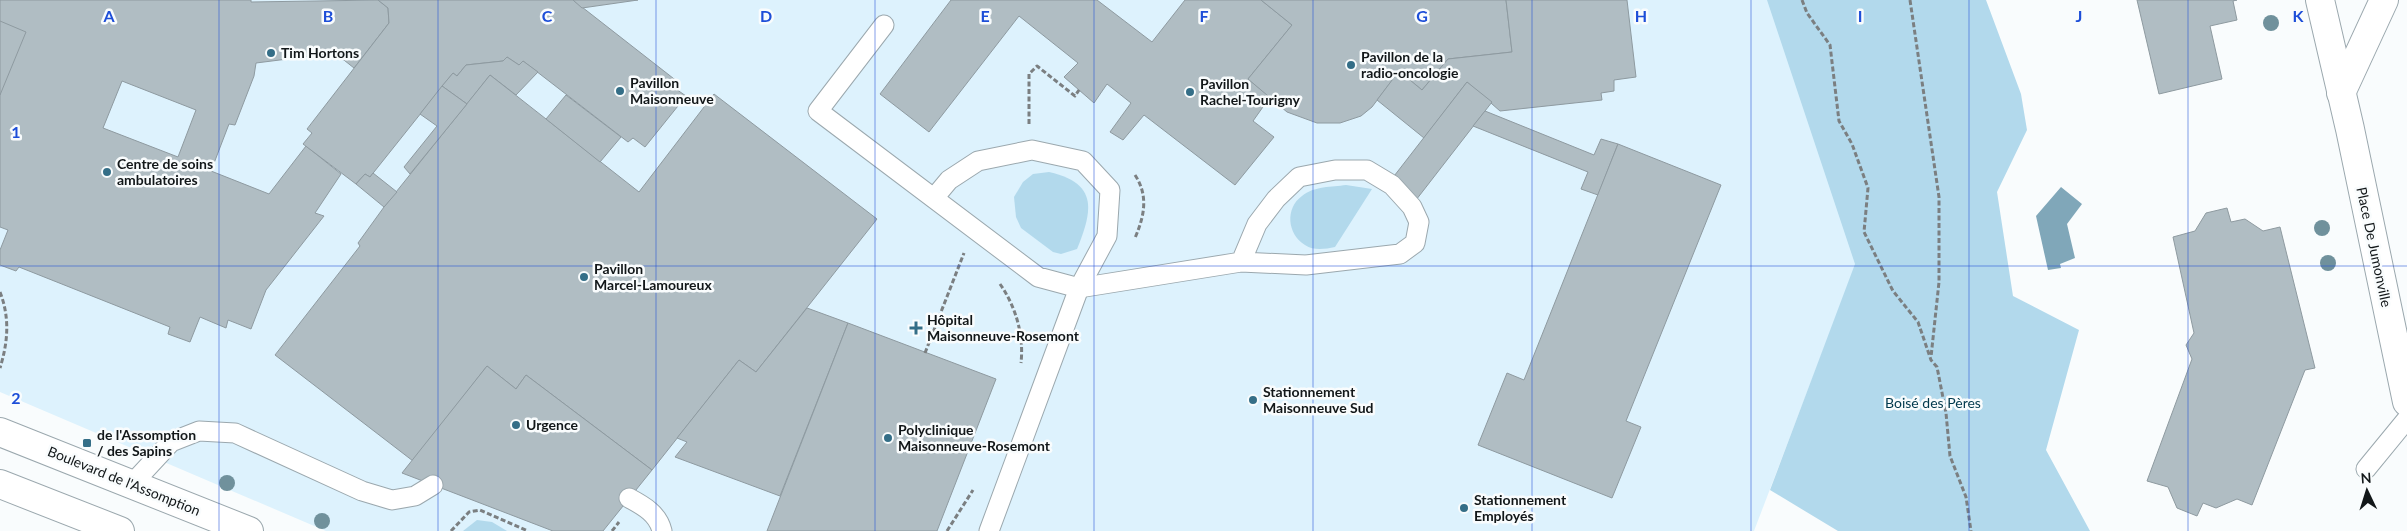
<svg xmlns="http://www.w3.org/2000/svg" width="2407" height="531" viewBox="0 0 2407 531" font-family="Lato,sans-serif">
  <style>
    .built { fill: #ddf2fd }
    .green { fill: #b2d9ec }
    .water { fill: #80a7b9 }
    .building { fill: #b0bdc3; stroke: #8e9aa0; fill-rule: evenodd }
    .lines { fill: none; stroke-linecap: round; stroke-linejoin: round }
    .service-casing { stroke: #9ba8ae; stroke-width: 21 }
    .minor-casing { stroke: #9ba8ae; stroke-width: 30 }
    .tertiary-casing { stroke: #9ba8ae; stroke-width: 30 }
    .path { stroke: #7b7f81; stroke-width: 3; stroke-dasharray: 5 2.5; stroke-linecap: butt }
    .service { stroke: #fff; stroke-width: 19 }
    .minor { stroke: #fff; stroke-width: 28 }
    .tertiary { stroke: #fff; stroke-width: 28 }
    .tree { fill: #70919c }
    .grid { fill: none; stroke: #1d4ed8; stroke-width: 1; stroke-opacity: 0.55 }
    .poi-dot { fill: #346e87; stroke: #f9fcfd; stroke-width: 2 }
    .labels { text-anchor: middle; stroke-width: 5; stroke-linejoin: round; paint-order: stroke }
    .poi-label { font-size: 14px; font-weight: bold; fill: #121719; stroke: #f9fcfd; text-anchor: start }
    .street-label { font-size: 14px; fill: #121719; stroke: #f9fcfd }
    .park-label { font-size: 14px; fill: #00394d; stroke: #f9fcfd }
    .grid-label { font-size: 16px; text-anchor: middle; font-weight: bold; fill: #1d4ed8; stroke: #f9fcfd; stroke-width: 5; stroke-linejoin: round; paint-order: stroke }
  </style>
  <rect width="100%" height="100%" fill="#f9fcfd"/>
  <polygon class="built" points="0,0 1774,0 1856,264 1754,531 326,531 0,392"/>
  <g class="green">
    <polygon points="1767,0 1986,0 2021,94 2027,130 1997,192 2013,296 2079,330 2046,450 2090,531 1838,531 1770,490 1855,264"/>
    <path d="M1049,172c49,11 44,38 28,77l-16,5 -8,-2 -32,-24 -5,-11 -2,-20 9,-15 10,-8z"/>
    <path d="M1346,185l26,4 -37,58c-10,2 -21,4 -30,-2 -18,-11 -20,-37 -3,-49 12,-10 30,-9 44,-11z"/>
    <polygon points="477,520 492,522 507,531 463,531"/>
  </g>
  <polygon class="water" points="2061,187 2082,204 2067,224 2075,258 2060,264 2061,268 2048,270 2036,216"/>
  <g class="building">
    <path d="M0,0h251v2l127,-2 10,8 1,15 -35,45 -19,-15 -79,10 -2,13 -19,49 -6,-1 -18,47 58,23 37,-48 35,28 -26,39 9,3 -58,74 -15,39 -23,-9 -2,8 -26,-11 -10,25 -22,-8 2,-7 -151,-60 -3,4 -16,-6v-15l8,-20 -8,-3zM122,81l74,29 -18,47 -75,-29z"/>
    <polygon points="378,0 573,0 678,82 673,87 686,96 645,147 633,138 628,142 523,61 519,65 507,57 503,61 466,65 457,76 453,73 370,177 365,174 356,184 303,144 312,133 307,129 389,23 388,8"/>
    <polygon points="573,0 638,0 582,8"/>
    <polygon points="951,0 1097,0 1152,42 1185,0 1261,0 1292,25 1248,79 1270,97 1253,121 1274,137 1235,185 1144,115 1123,140 1110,132 1131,103 1107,84 1094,103 1064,77 1078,63 1019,16 929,132 880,94"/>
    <polygon points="1261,0 1506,0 1512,52 1448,59 1422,90 1399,71 1372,107 1361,116 1340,123 1317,123 1287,112 1248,79 1292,25"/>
    <polygon points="1506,0 1627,0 1636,77 1614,80 1614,91 1601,93 1602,100 1500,111 1467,82 1424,138 1377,100 1399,71 1422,90 1448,59 1512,52"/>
    <polygon points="2137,0 2237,0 2233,1 2237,20 2210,26 2222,79 2159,94"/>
    <polygon points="0,21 26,32 0,95"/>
    <polygon points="507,57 519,65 523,61 538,72 516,95 490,75 467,104 442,86 453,73 457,76 466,65 503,61"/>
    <polygon points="490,75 639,192 714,94 877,219 756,372 739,360 652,470 526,375 516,389 487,366 413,461 275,355 360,246 358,243 384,207"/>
    <polygon points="1467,82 1492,102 1416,200 1391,180"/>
    <polygon points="442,86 467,104 410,174 404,167 437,126 420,114"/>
    <polygon points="566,95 621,137 600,162 546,119"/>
    <polygon points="1485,111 1594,155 1601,139 1618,144 1598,195 1581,189 1588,172 1473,126"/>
    <polygon points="1618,144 1721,185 1626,421 1641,427 1612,498 1478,445 1507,373 1524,380"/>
    <polygon points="373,173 397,192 384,207 356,184 365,174 370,177"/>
    <polygon points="2227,208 2231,222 2245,219 2263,231 2280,227 2315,368 2305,370 2252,505 2237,499 2216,508 2203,503 2197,516 2177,508 2168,487 2147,481 2192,359 2186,345 2194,333 2173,237 2195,231 2206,213"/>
    <polygon points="807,308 848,323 780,496 675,457 687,442 677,438 739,360 756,372"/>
    <polygon points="848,323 996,379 937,531 767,531"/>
    <polygon points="487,366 516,389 526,375 652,470 603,531 553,531 402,473"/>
  </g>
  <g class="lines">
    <defs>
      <g id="service">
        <polyline points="884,25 818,111 1038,277 1079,288 1241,262 1306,265 1400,254 1415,243 1419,222 1412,207 1392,185 1367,170 1335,170 1299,177 1276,199 1257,224 1241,262"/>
        <polyline points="934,198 949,180 978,161 1032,150 1083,161 1110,190 1107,236 1079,288 989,531"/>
        <polyline points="2366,469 2407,419"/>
        <polyline points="132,484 171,442 199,431 235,433 362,491 392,500 415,496 433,485"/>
        <path d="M629,498c15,8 29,16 33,33"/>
      </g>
      <g id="minor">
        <polyline points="2320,0 2350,129 2407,402"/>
        <polyline points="2341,93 2384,0"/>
      </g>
      <g id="tertiary">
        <polyline points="0,432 249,531"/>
        <polyline points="0,484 120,531"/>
      </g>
    </defs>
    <use href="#service" class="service-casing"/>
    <use href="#minor" class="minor-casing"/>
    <use href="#tertiary" class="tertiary-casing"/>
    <g class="path">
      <polyline points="1802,0 1807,13 1830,45 1839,121 1852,144 1868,188 1864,232 1893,291 1918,322 1931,360 1937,367 1946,413 1950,456 1966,497 1971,531"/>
      <polyline points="1910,0 1939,197 1939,282 1931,357"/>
      <polyline points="1029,124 1029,74 1037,66 1075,96 1079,90"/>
      <path d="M1135,175c14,21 9,42 0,63"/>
      <path d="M1000,284c16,23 24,51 21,79"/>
      <path d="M0,292c10,26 8,50 0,76"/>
      <polyline points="925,353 964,253"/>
      <polyline points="451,531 469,512 480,510 528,531"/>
      <polyline points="612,531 619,522"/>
      <polyline points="947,531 973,490"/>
    </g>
    <use href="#service" class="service"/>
    <use href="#minor" class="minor"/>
    <use href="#tertiary" class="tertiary"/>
  </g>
  <g class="tree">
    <circle cx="2271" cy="23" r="8"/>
    <circle cx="2322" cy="228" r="8"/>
    <circle cx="2328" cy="263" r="8"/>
    <circle cx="227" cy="483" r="8"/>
    <circle cx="322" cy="521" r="8"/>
  </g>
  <path class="grid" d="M219,0v531M438,0v531M656,0v531M875,0v531M1094,0v531M1313,0v531M1532,0v531M1751,0v531M1969,0v531M2188,0v531M0,266h2407"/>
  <g class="poi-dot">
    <circle cx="271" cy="53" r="5"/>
    <circle cx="1351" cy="65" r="5"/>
    <circle cx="620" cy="91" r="5"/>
    <circle cx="1190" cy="92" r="5"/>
    <circle cx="107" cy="172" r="5"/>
    <circle cx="584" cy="277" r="5"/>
    <path d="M913.5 320.5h5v5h5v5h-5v5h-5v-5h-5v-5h5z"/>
    <circle cx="1253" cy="400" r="5"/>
    <circle cx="516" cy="425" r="5"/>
    <circle cx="888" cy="438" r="5"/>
    <rect x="82" y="438" width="10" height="10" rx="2.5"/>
    <circle cx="1464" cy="508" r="5"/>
  </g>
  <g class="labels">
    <g class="poi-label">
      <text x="281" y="58">Tim Hortons</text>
      <text x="1361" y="62">Pavillon de la<tspan x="1361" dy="16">radio-oncologie</tspan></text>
      <text x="630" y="88">Pavillon<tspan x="630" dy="16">Maisonneuve</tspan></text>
      <text x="1200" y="89">Pavillon<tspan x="1200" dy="16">Rachel-Tourigny</tspan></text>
      <text x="117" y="169">Centre de soins<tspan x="117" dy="16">ambulatoires</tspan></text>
      <text x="594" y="274">Pavillon<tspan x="594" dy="16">Marcel-Lamoureux</tspan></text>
      <text x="927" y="325">Hôpital<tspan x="927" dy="16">Maisonneuve-Rosemont</tspan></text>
      <text x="1263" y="397">Stationnement<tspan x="1263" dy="16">Maisonneuve Sud</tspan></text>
      <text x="526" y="430">Urgence</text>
      <text x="898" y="435">Polyclinique<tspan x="898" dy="16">Maisonneuve-Rosemont</tspan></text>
      <text x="97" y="440">de l'Assomption<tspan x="97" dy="16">/ des Sapins</tspan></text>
      <text x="1474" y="505">Stationnement<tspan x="1474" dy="16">Employés</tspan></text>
    </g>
    <g class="street-label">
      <text transform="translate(2374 247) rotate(78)" y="5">Place De Jumonville</text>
      <text transform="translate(124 481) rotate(22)" y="5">Boulevard de l'Assomption</text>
    </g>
    <g class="park-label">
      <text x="1933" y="408">Boisé des Pères</text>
    </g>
  </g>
  <g class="grid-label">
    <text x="109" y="22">A</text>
    <text x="328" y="22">B</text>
    <text x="547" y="22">C</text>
    <text x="766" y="22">D</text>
    <text x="985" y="22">E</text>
    <text x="1204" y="22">F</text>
    <text x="1422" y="22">G</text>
    <text x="1641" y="22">H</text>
    <text x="1860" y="22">I</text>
    <text x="2079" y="22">J</text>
    <text x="2298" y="22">K</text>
    <text x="16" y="138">1</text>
    <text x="16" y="404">2</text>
  </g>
  <g transform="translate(2367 491) rotate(356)" stroke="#f9fcfd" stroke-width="4" paint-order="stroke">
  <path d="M0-4L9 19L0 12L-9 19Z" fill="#121719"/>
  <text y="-8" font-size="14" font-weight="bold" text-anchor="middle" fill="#121719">N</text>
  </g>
</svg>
